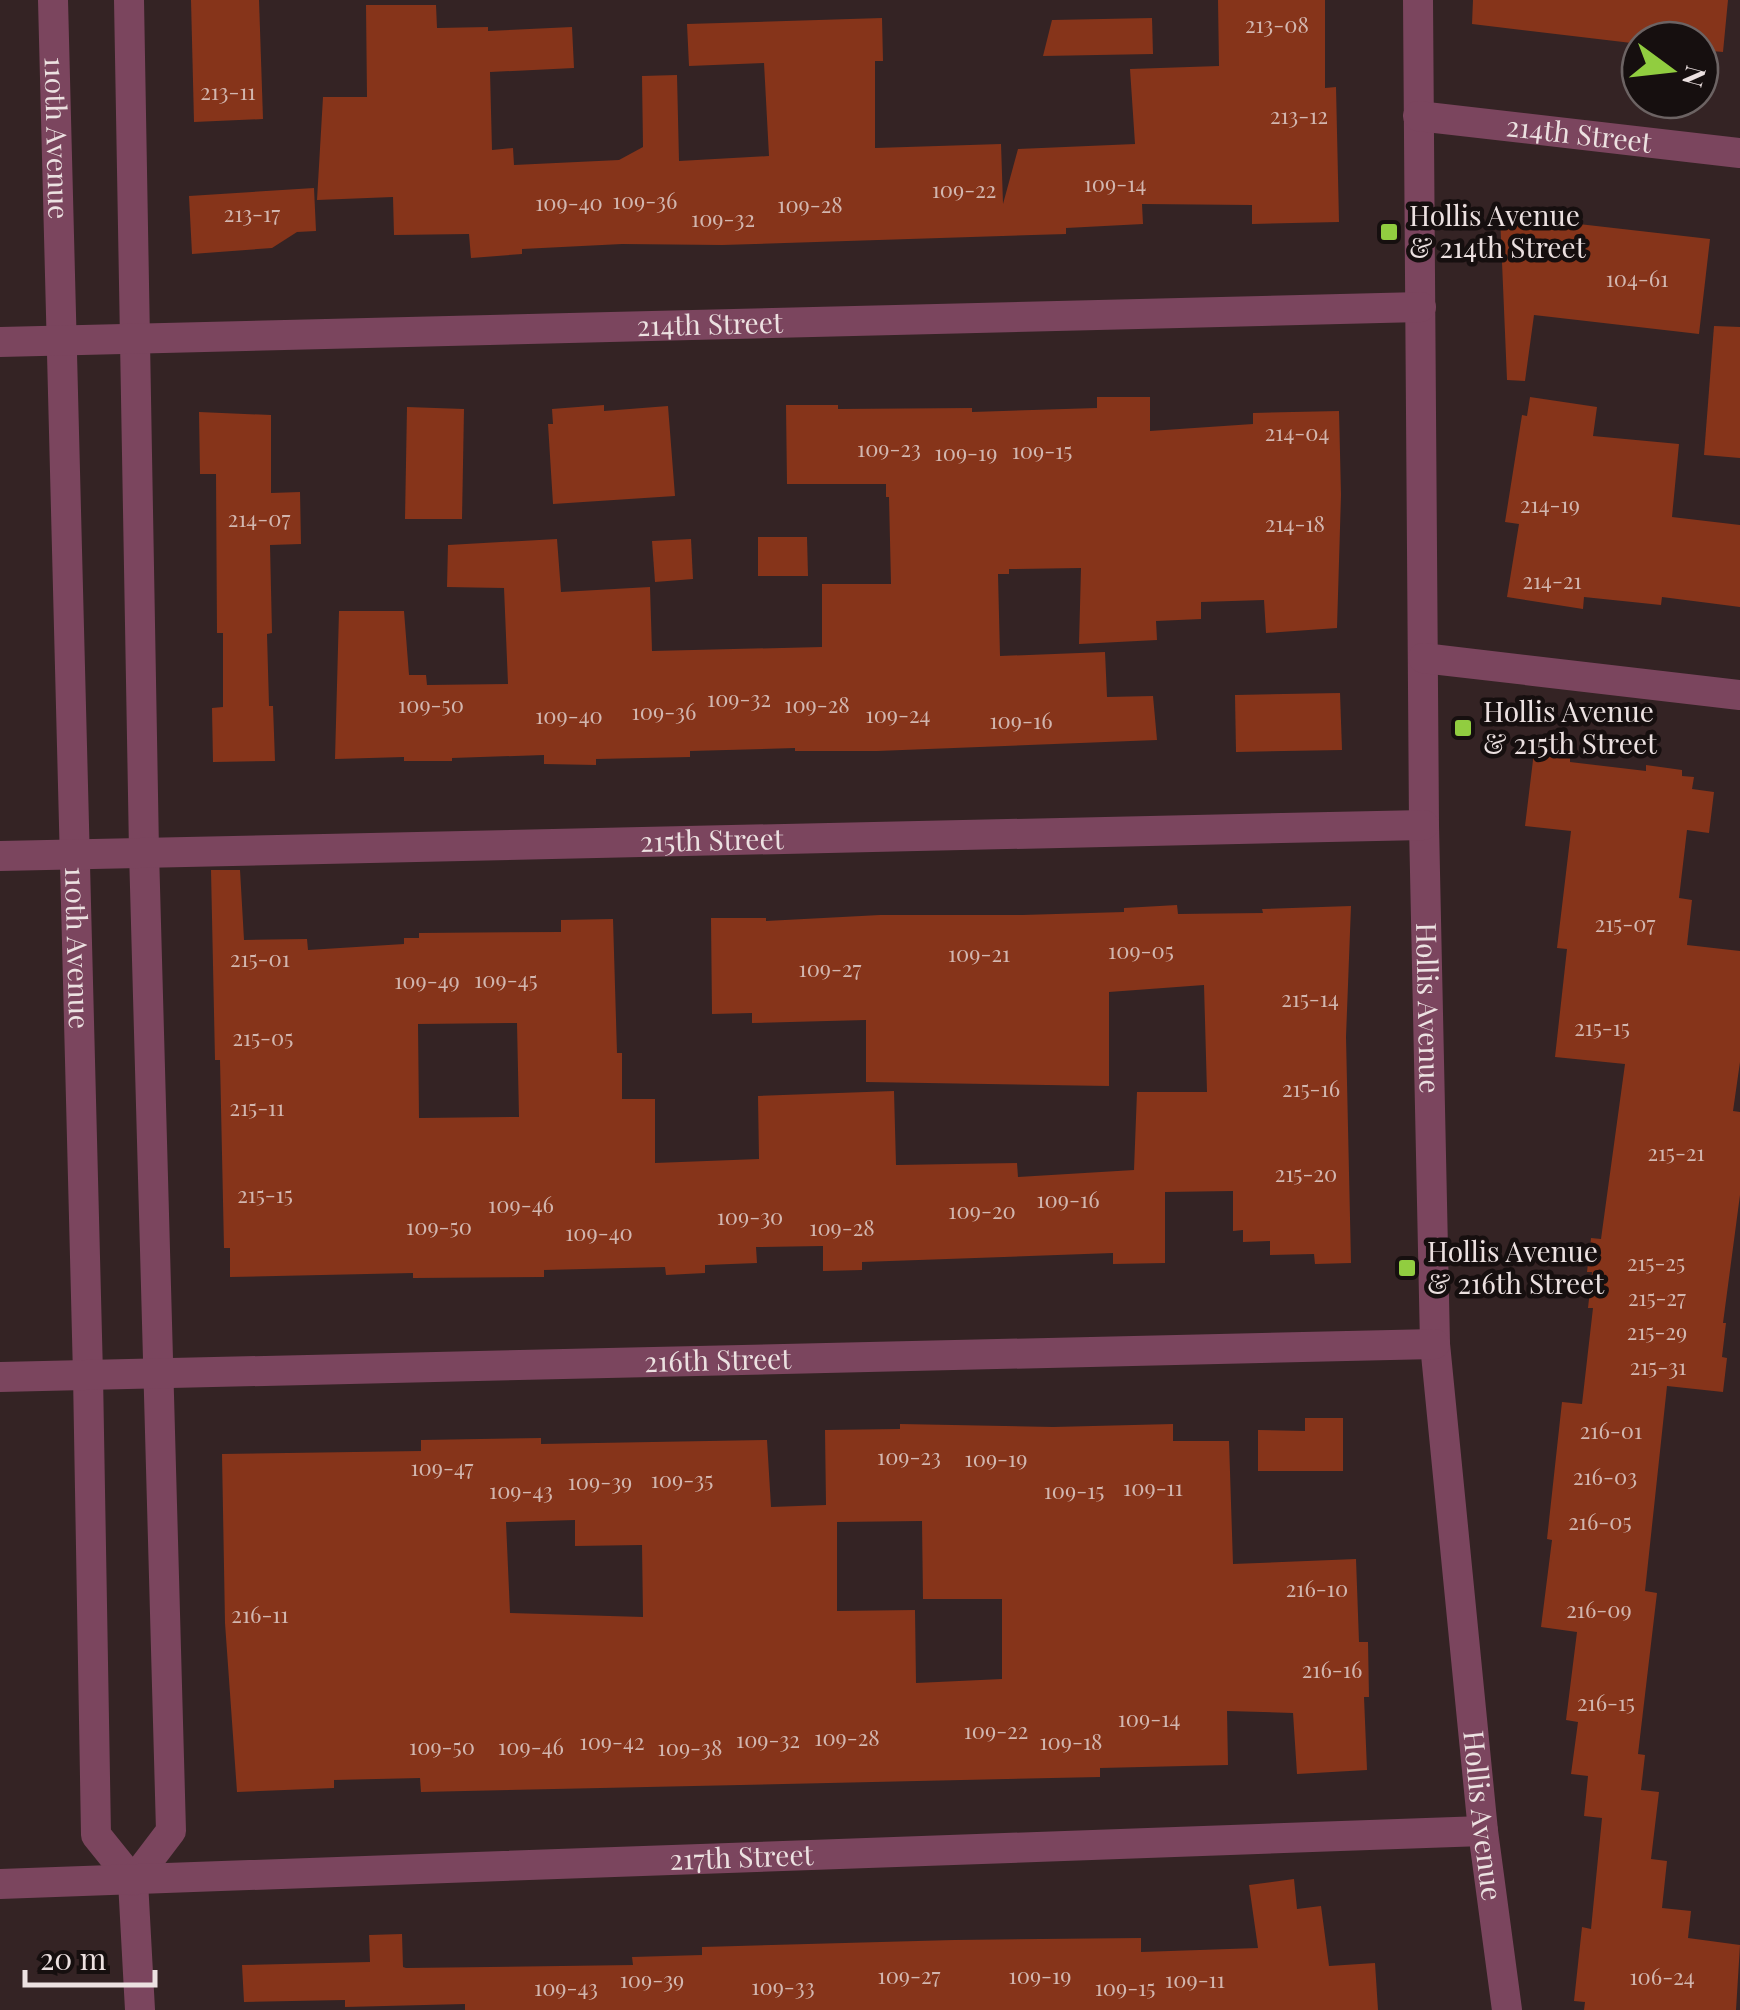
<svg xmlns="http://www.w3.org/2000/svg" width="1740" height="2010" viewBox="0 0 1740 2010" font-family="'Playfair Display',serif">
  <style>
    .building { fill: #86341a; fill-rule: evenodd }
    .lines { fill: none; stroke-linecap: round; stroke-linejoin: round }
    .minor { stroke: #7b455e; stroke-width: 30 }
    .poi-dot { fill: #91cd40; stroke: #160f0f; stroke-width: 4 }
    .labels { text-anchor: middle; stroke-width: 9; stroke-linejoin: round; paint-order: stroke }
    .number-label { font-size: 22px; fill: #d2b6af }
    .street-label { font-size: 28px; fill: #ece1e1; stroke: #160f0f }
    .poi-label { font-size: 28px; fill: #ece1e1; stroke: #160f0f; text-anchor: start }
  </style>
  <rect width="100%" height="100%" fill="#342324"/>
  <g class="building">
    <polygon points="191,0 259,0 263,119 194,122"/>
    <polygon points="1218,0 1325,0 1325,88 1336,87 1339,222 1252,224 1252,205 1142,204 1143,224 1066,228 1066,234 722,245 622,244 522,249 522,254 471,258 469,234 394,235 393,197 317,200 323,97 367,97 366,5 436,5 437,28 488,27 488,31 572,27 574,68 490,72 492,150 513,148 514,165 619,160 643,147 642,76 677,75 679,161 769,156 764,63 689,66 687,24 882,18 883,61 875,61 875,148 1001,144 1003,204 1018,149 1135,144 1130,69 1219,66"/>
    <polygon points="1473,0 1728,0 1723,52 1700,50 1700,40 1640,40 1640,44 1472,24"/>
    <polygon points="1152,18 1153,54 1043,56 1052,20"/>
    <polygon points="314,188 316,231 297,232 272,248 192,254 189,196"/>
    <polygon points="1500,215 1710,239 1699,334 1534,315 1525,381 1507,380"/>
    <polygon points="1714,326 1740,327 1740,458 1704,455"/>
    <polygon points="1097,397 1150,397 1150,431 1253,424 1253,413 1339,411 1341,495 1337,628 1266,633 1264,600 1201,602 1201,619 1156,621 1157,640 1079,644 1081,568 1009,569 1009,574 998,574 1000,656 1105,652 1107,697 1153,696 1157,740 877,751 795,751 795,748 690,751 690,757 596,759 596,765 544,764 544,755 452,758 452,761 404,761 404,757 335,759 339,611 404,611 409,675 426,675 427,685 508,684 504,588 447,587 448,545 557,539 561,592 650,587 652,651 822,647 822,584 891,584 889,497 886,497 886,484 787,484 786,405 838,405 838,409 972,408 972,412 1097,408"/>
    <polygon points="1530,397 1597,407 1593,436 1679,444 1672,517 1740,525 1740,607 1662,597 1661,605 1584,597 1583,609 1507,597 1519,524 1505,522 1522,415 1527,416"/>
    <polygon points="604,405 604,411 668,406 675,496 553,504 548,424 553,424 552,409"/>
    <polygon points="407,407 464,409 462,519 405,519"/>
    <polygon points="199,412 271,415 271,493 300,492 301,544 270,545 272,633 267,634 269,706 273,706 275,761 213,762 212,708 223,707 223,633 217,633 216,474 200,474"/>
    <polygon points="758,537 807,537 808,576 758,576"/>
    <polygon points="691,539 693,579 655,582 652,541"/>
    <polygon points="1340,693 1342,750 1236,752 1235,695"/>
    <polygon points="1534,752 1570,756 1570,762 1646,771 1646,765 1682,770 1682,776 1694,777 1692,789 1714,792 1709,833 1687,830 1679,898 1692,900 1687,945 1740,951 1740,1062 1733,1111 1740,1112 1740,1195 1723,1323 1726,1323 1722,1357 1727,1358 1723,1392 1667,1386 1645,1591 1657,1593 1638,1754 1645,1755 1641,1790 1659,1792 1651,1859 1667,1861 1662,1908 1691,1911 1688,1938 1740,1945 1736,2010 1584,2010 1585,2002 1574,2001 1582,1927 1591,1929 1602,1818 1584,1816 1588,1776 1571,1774 1578,1722 1566,1720 1577,1632 1541,1627 1552,1540 1547,1539 1562,1402 1582,1404 1593,1308 1588,1308 1592,1272 1587,1272 1591,1238 1601,1239 1625,1064 1555,1057 1567,949 1557,948 1571,831 1525,826"/>
    <path d="M211,870h29l4,70 63,-1 1,11 96,-6v-6h15v-5l142,-1v-12l52,-1 4,134h5v46h33v64l104,-4 -1,-63 136,-5 2,74 121,-2 1,14 116,-7 3,-78h70l-3,-107 -95,7v94l-243,-4v-62l-114,3v-10l-40,1 -1,-96h55v3l114,-6h142l102,-3v-4l53,-3 1,9 85,-1 -1,-4 89,-3 -5,131 5,226 -36,1 -1,-10 -44,1v-14l-27,1v-12l-10,1v-40l-68,1v71l-52,1v-11l-251,9v8l-39,1v-25l-67,1 1,16 -52,2v8l-39,2 -1,-8 -121,3v7l-131,1v-5l-183,4v-29h-6l-4,-188h-5zM517,1023l2,94 -100,1 -1,-94z"/>
    <polygon points="1305,1418 1343,1418 1343,1471 1258,1471 1258,1430 1305,1431"/>
    <path d="M900,1424l153,3 120,-3v17h56l4,123 123,-5 3,83h9l1,55h-5l3,73 -70,4 -4,-61 -66,-2 1,54 -128,3v9l-679,15 -1,-14 -86,2v8l-97,4 -12,-169 -3,-169 199,-3v-11l120,-2v6l226,-4 4,67 55,-2 -1,-75 75,-1zM575,1520v26l67,-1 1,72 -133,-4 -4,-91zM922,1521l1,78h79v80l-86,4 -1,-73 -78,1v-89z"/>
    <polygon points="1294,1879 1297,1909 1321,1906 1329,1966 1375,1963 1378,2010 465,2010 465,2004 345,2007 345,2000 244,2002 242,1965 370,1962 369,1935 402,1934 403,1967 406,1968 633,1965 632,1957 702,1955 702,1947 954,1940 1141,1938 1141,1952 1258,1948 1249,1885"/>
  </g>
  <g class="lines">
    <g class="minor">
      <path id="s1" d="M53,0l35,1375 8,460 37,46 7,129"/>
      <polyline points="129,0 144,851 171,1831 133,1881"/>
      <path id="s2" d="M1418,0l6,825 11,519 48,487 24,179"/>
      <path id="s3" d="M1418,116l322,37"/>
      <path id="s4" d="M0,342l1421,-35"/>
      <polyline points="1423,658 1740,695"/>
      <path id="s5" d="M0,856l1424,-31"/>
      <path id="s6" d="M0,1377l1435,-33"/>
      <path id="s7" d="M0,1884l1483,-53"/>
    </g>
  </g>
  <g class="poi-dot">
    <rect x="1379" y="222" width="20" height="20" rx="5"/>
    <rect x="1453" y="718" width="20" height="20" rx="5"/>
    <rect x="1397" y="1258" width="20" height="20" rx="5"/>
  </g>
  <g class="labels">
    <g class="number-label">
      <text x="1277" y="33">213-08</text>
      <text x="228" y="100">213-11</text>
      <text x="1299" y="124">213-12</text>
      <text x="1115" y="192">109-14</text>
      <text x="964" y="198">109-22</text>
      <text x="645" y="209">109-36</text>
      <text x="569" y="211">109-40</text>
      <text x="810" y="213">109-28</text>
      <text x="252" y="222">213-17</text>
      <text x="723" y="227">109-32</text>
      <text x="1637" y="287">104-61</text>
      <text x="1297" y="441">214-04</text>
      <text x="889" y="457">109-23</text>
      <text x="1042" y="459">109-15</text>
      <text x="966" y="461">109-19</text>
      <text x="1550" y="513">214-19</text>
      <text x="259" y="527">214-07</text>
      <text x="1295" y="532">214-18</text>
      <text x="1552" y="589">214-21</text>
      <text x="739" y="707">109-32</text>
      <text x="431" y="713">109-50</text>
      <text x="817" y="713">109-28</text>
      <text x="664" y="720">109-36</text>
      <text x="898" y="723">109-24</text>
      <text x="569" y="724">109-40</text>
      <text x="1021" y="729">109-16</text>
      <text x="1625" y="932">215-07</text>
      <text x="1141" y="959">109-05</text>
      <text x="979" y="962">109-21</text>
      <text x="260" y="967">215-01</text>
      <text x="830" y="977">109-27</text>
      <text x="506" y="988">109-45</text>
      <text x="427" y="989">109-49</text>
      <text x="1310" y="1007">215-14</text>
      <text x="1602" y="1036">215-15</text>
      <text x="263" y="1046">215-05</text>
      <text x="1311" y="1097">215-16</text>
      <text x="257" y="1116">215-11</text>
      <text x="1676" y="1161">215-21</text>
      <text x="1306" y="1182">215-20</text>
      <text x="265" y="1203">215-15</text>
      <text x="1068" y="1208">109-16</text>
      <text x="521" y="1213">109-46</text>
      <text x="982" y="1219">109-20</text>
      <text x="750" y="1225">109-30</text>
      <text x="439" y="1235">109-50</text>
      <text x="842" y="1236">109-28</text>
      <text x="599" y="1241">109-40</text>
      <text x="1656" y="1271">215-25</text>
      <text x="1657" y="1306">215-27</text>
      <text x="1657" y="1340">215-29</text>
      <text x="1658" y="1375">215-31</text>
      <text x="1611" y="1439">216-01</text>
      <text x="909" y="1465">109-23</text>
      <text x="996" y="1467">109-19</text>
      <text x="442" y="1476">109-47</text>
      <text x="1605" y="1485">216-03</text>
      <text x="682" y="1488">109-35</text>
      <text x="600" y="1490">109-39</text>
      <text x="1153" y="1496">109-11</text>
      <text x="521" y="1499">109-43</text>
      <text x="1074" y="1499">109-15</text>
      <text x="1600" y="1530">216-05</text>
      <text x="1317" y="1597">216-10</text>
      <text x="1599" y="1618">216-09</text>
      <text x="260" y="1623">216-11</text>
      <text x="1332" y="1678">216-16</text>
      <text x="1606" y="1711">216-15</text>
      <text x="1149" y="1727">109-14</text>
      <text x="996" y="1739">109-22</text>
      <text x="847" y="1746">109-28</text>
      <text x="768" y="1748">109-32</text>
      <text x="612" y="1750">109-42</text>
      <text x="1071" y="1750">109-18</text>
      <text x="442" y="1755">109-50</text>
      <text x="531" y="1755">109-46</text>
      <text x="690" y="1756">109-38</text>
      <text x="909" y="1984">109-27</text>
      <text x="1040" y="1984">109-19</text>
      <text x="1662" y="1985">106-24</text>
      <text x="652" y="1988">109-39</text>
      <text x="1195" y="1988">109-11</text>
      <text x="783" y="1995">109-33</text>
      <text x="566" y="1996">109-43</text>
      <text x="1125" y="1996">109-15</text>
    </g>
    <g class="street-label">
      <text dy="10" stroke="none"><textPath href="#s3" startOffset="162">214th Street</textPath></text>
      <text dy="10" stroke="none"><textPath href="#s1" startOffset="138">110th Avenue</textPath></text>
      <text dy="10" stroke="none"><textPath href="#s4" startOffset="710">214th Street</textPath></text>
      <text dy="10" stroke="none"><textPath href="#s5" startOffset="712">215th Street</textPath></text>
      <text dy="10" stroke="none"><textPath href="#s1" startOffset="948">110th Avenue</textPath></text>
      <text dy="10" stroke="none"><textPath href="#s2" startOffset="1008">Hollis Avenue</textPath></text>
      <text dy="10" stroke="none"><textPath href="#s6" startOffset="718">216th Street</textPath></text>
      <text dy="10" stroke="none"><textPath href="#s2" startOffset="1818">Hollis Avenue</textPath></text>
      <text dy="10" stroke="none"><textPath href="#s7" startOffset="742">217th Street</textPath></text>
    </g>
    <g class="poi-label">
      <text x="1409" y="226">Hollis Avenue<tspan x="1409" dy="32">&amp; 214th Street</tspan></text>
      <text x="1483" y="722">Hollis Avenue<tspan x="1483" dy="32">&amp; 215th Street</tspan></text>
      <text x="1427" y="1262">Hollis Avenue<tspan x="1427" dy="32">&amp; 216th Street</tspan></text>
    </g>
  </g>
  <g transform="translate(1670 70) rotate(105)"><circle r="48" fill="#160f0f" stroke="#6c6363" stroke-width="2.5"/>
  <path d="M0-8L18 38L0 25L-18 38Z" fill="#91cd40"/>
  <text y="-15" font-size="28" font-weight="bold" text-anchor="middle" fill="#ece1e1">N</text>
  </g>
  <path d="M25 1970v15h130v-15" fill="none" stroke="#ece1e1" stroke-width="5"/>
  <text x="40" y="1970" font-size="30" fill="#ece1e1" stroke="#160f0f" stroke-width="8" paint-order="stroke">20 m</text>
</svg>
